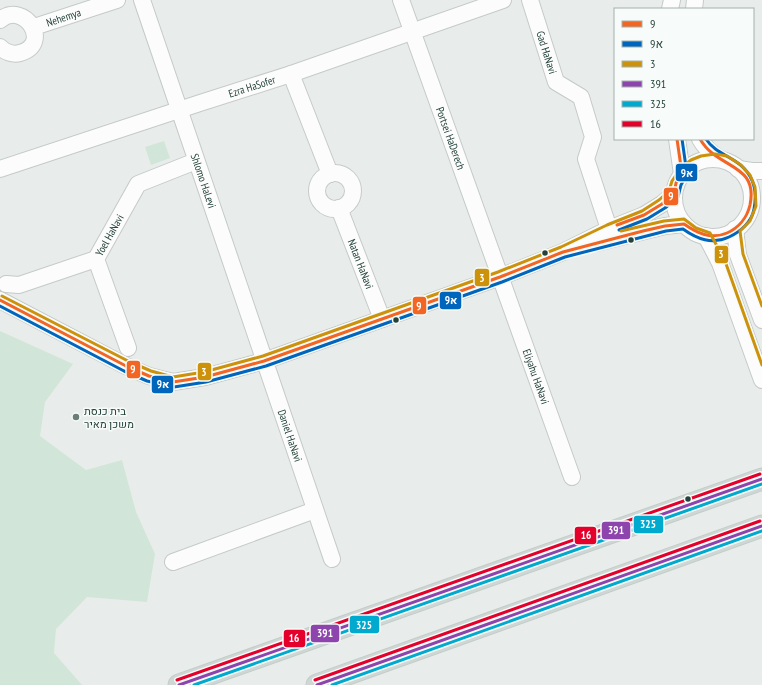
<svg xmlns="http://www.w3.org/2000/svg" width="762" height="685" viewBox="0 0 762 685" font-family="'PT Sans Narrow',Heebo,sans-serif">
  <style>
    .green { fill: #d1e6d8 }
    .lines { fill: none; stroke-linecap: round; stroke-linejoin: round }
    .minor-casing { stroke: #c5cac8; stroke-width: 18 }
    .major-casing { stroke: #c3ccc9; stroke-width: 23 }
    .minor { stroke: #fcfcfc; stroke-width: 16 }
    .major { stroke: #cfd7d5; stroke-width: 21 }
    .bus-1-casing { stroke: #f7fbf9; stroke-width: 6 }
    .bus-2-casing { stroke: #f7fbf9; stroke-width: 6 }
    .bus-3-casing { stroke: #f7fbf9; stroke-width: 6 }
    .bus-4-casing { stroke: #f7fbf9; stroke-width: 6 }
    .bus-5-casing { stroke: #f7fbf9; stroke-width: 6 }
    .bus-6-casing { stroke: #f7fbf9; stroke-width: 6 }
    .bus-1 { stroke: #f26522; stroke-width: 3 }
    .bus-2 { stroke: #0065bd; stroke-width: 3 }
    .bus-3 { stroke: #cd920c; stroke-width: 3 }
    .bus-4 { stroke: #8e44ad; stroke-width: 3 }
    .bus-5 { stroke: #00a9ce; stroke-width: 3 }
    .bus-6 { stroke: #e4002b; stroke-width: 3 }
    .bus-dot { fill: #24423a; stroke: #f7fbf9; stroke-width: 1.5 }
    .poi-dot { fill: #697e78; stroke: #f7fbf9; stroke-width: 1.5 }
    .labels { text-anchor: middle; stroke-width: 3; stroke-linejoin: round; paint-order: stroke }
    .street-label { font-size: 11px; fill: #24423a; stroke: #f7fbf9 }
    .poi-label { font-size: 11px; fill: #24423a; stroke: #f7fbf9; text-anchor: start }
    .line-badge { stroke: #f7fbf9; stroke-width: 1.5 }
    .badge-label { font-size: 11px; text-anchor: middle; font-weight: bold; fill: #fff }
  </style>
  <rect width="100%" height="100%" fill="#e8edeb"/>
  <g class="green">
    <polygon points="164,141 170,158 151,165 145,147"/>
    <polygon points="0,331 73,364 45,402 40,436 86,470 122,460 136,512 155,554 147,602 87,597 56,629 54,653 82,685 0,685"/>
  </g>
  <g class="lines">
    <defs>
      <g id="minor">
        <path id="s1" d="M142,0l190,559"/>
        <path id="s2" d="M401,0l171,477"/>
        <path id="s3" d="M530,0l26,82 25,15 12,40 -7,22 23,70"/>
        <polyline points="670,9 672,0"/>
        <polyline points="694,9 695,0"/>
        <path d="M0,20c24,-20 53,24 20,33 -7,2 -15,-1 -20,-6"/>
        <path id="s4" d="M34,27l83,-27"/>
        <polyline points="291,74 330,174"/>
        <polyline points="677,139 682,174"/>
        <path d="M700,139c5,9 12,15 20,20"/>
        <circle cx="713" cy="198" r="39"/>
        <path id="s5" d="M0,169l200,-66 91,-29 212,-74"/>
        <polyline points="738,169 752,171 762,171"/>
        <circle cx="335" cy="191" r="18"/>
        <path id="s6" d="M339,208l43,111"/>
        <polyline points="735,229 738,255 762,320"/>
        <polyline points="706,236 720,263 762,380"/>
        <polyline points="596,243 665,226 684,224"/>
        <polyline points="6,284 19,285 96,259"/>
        <polyline points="0,300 126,366 149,376 173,382 205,377 264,361 500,277 563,252 609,229 644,215 662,204 674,194"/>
        <path id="s7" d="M128,348l-32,-89 42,-75 58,-23"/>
        <polyline points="173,562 315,510"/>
      </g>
      <g id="major">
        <polyline points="179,685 762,479"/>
        <polyline points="317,685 762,526"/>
      </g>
    </defs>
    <use href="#minor" class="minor-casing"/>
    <use href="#major" class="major-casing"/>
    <use href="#minor" class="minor"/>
    <use href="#major" class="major"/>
    <defs>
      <g id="bus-1">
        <polyline points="617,225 644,215 662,204 674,194 676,183 682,174 677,139"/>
        <path d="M0,300l126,66 23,10 24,6 32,-5 59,-16 236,-84 63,-25 80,-21 22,-5 19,-2c13,9 27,16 43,9 11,-5 20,-15 23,-28 7,-34 -18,-36 -38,-52 -5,-4 -9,-9 -12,-14"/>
      </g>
      <g id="bus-2">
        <polyline points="619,230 647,219 665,208 678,197 681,185 687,174 682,139"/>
        <path d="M0,306l124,65 23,10 27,6 32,-5 60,-16 236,-84 63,-25 101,-26 17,-2c14,10 29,16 46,8 11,-5 23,-15 25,-28 4,-20 -2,-37 -19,-48 -11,-7 -22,-11 -29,-22"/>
      </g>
      <g id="bus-3">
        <polyline points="621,231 664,221 684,219 696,228 710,233 725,261 762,365"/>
        <polyline points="2,296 128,361 151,371 173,377 204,372 263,356 498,272 561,247 607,225 642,211 659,200 669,191 672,181 681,168 691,160 701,156 715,154 727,156 741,165 750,175 755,187 756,206 750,221 740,231 743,254 762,306"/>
      </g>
      <g id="bus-4">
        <polyline points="179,685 762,479"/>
        <polyline points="317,685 762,526"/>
      </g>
      <g id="bus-5">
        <polyline points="194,685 762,484"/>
        <polyline points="332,685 762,531"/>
      </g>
      <g id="bus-6">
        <polyline points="177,680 760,474"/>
        <polyline points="315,680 760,521"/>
      </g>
    </defs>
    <use href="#bus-1" class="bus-1-casing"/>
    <use href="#bus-2" class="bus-2-casing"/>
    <use href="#bus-3" class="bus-3-casing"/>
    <use href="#bus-4" class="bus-4-casing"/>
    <use href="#bus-5" class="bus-5-casing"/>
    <use href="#bus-6" class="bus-6-casing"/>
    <use href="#bus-1" class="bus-1"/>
    <use href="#bus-2" class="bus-2"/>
    <use href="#bus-3" class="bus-3"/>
    <use href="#bus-4" class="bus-4"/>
    <use href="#bus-5" class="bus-5"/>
    <use href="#bus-6" class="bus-6"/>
  </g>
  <g class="bus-dot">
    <circle cx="631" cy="240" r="3.5"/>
    <circle cx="545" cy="253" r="3.5"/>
    <circle cx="396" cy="320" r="3.5"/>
    <circle cx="688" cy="499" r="3.5"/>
  </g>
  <circle class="poi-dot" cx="76" cy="417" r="4"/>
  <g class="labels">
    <g class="street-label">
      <text dy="4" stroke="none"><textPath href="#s4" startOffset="31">Nehemya</textPath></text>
      <text dy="4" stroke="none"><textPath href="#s3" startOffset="55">Gad HaNavi</textPath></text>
      <text dy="4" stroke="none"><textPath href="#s5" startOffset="265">Ezra HaSofer</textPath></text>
      <text dy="4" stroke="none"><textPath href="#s2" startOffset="147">Portsei HaDerech</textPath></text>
      <text dy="4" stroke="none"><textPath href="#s1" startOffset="191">Shlomo HaLevi</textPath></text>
      <text dy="4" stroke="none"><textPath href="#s7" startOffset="122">Yoel HaNavi</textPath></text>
      <text dy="4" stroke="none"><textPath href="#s6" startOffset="60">Natan HaNavi</textPath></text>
      <text dy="4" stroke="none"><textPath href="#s2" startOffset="400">Eliyahu HaNavi</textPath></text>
      <text dy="4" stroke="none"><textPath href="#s1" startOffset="460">Daniel HaNavi</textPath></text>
    </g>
    <g class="poi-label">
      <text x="84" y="415">בית כנסת<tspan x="84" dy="13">משכן מאיר</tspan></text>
    </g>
  </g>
  <g class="line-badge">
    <rect x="675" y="163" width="23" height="19" rx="4" fill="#0065bd"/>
    <rect x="663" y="187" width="16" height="19" rx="4" fill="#f26522"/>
    <rect x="714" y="245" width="15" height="19" rx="4" fill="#cd920c"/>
    <rect x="474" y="268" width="16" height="19" rx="4" fill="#cd920c"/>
    <rect x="439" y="291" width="23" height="19" rx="4" fill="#0065bd"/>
    <rect x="412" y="296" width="15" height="19" rx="4" fill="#f26522"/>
    <rect x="126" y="360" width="15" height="19" rx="4" fill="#f26522"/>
    <rect x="197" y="362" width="15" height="19" rx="4" fill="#cd920c"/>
    <rect x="151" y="375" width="23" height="19" rx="4" fill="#0065bd"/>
    <rect x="633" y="515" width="31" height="19" rx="4" fill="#00a9ce"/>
    <rect x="601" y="521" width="30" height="19" rx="4" fill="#8e44ad"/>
    <rect x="574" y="526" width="23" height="19" rx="4" fill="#e4002b"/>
    <rect x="349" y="615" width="31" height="19" rx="4" fill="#00a9ce"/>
    <rect x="310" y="624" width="30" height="19" rx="4" fill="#8e44ad"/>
    <rect x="283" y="629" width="23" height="19" rx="4" fill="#e4002b"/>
  </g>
  <g class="badge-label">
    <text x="687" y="177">9א</text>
    <text x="671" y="200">9</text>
    <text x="721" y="258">3</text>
    <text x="482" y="282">3</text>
    <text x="451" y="304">9א</text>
    <text x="419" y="310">9</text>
    <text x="133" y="373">9</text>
    <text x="204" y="376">3</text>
    <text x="163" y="388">9א</text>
    <text x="648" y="528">325</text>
    <text x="616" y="534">391</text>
    <text x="586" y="539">16</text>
    <text x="364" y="629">325</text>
    <text x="325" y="637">391</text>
    <text x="294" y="642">16</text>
  </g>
  <rect x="614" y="8" width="140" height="132" fill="#f7fbf9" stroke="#a3b1ad"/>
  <rect x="622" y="21" width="20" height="6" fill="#f26522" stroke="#a3b1ad"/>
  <text x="650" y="28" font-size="12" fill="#24423a">9</text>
  <rect x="622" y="41" width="20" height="6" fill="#0065bd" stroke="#a3b1ad"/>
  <text x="650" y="48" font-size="12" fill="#24423a">9א</text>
  <rect x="622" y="61" width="20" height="6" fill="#cd920c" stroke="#a3b1ad"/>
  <text x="650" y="68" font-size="12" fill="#24423a">3</text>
  <rect x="622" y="81" width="20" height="6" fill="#8e44ad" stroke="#a3b1ad"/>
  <text x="650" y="88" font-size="12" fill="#24423a">391</text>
  <rect x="622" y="101" width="20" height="6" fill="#00a9ce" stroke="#a3b1ad"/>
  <text x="650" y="108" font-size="12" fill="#24423a">325</text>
  <rect x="622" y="121" width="20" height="6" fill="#e4002b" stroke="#a3b1ad"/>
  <text x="650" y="128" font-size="12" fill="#24423a">16</text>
</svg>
